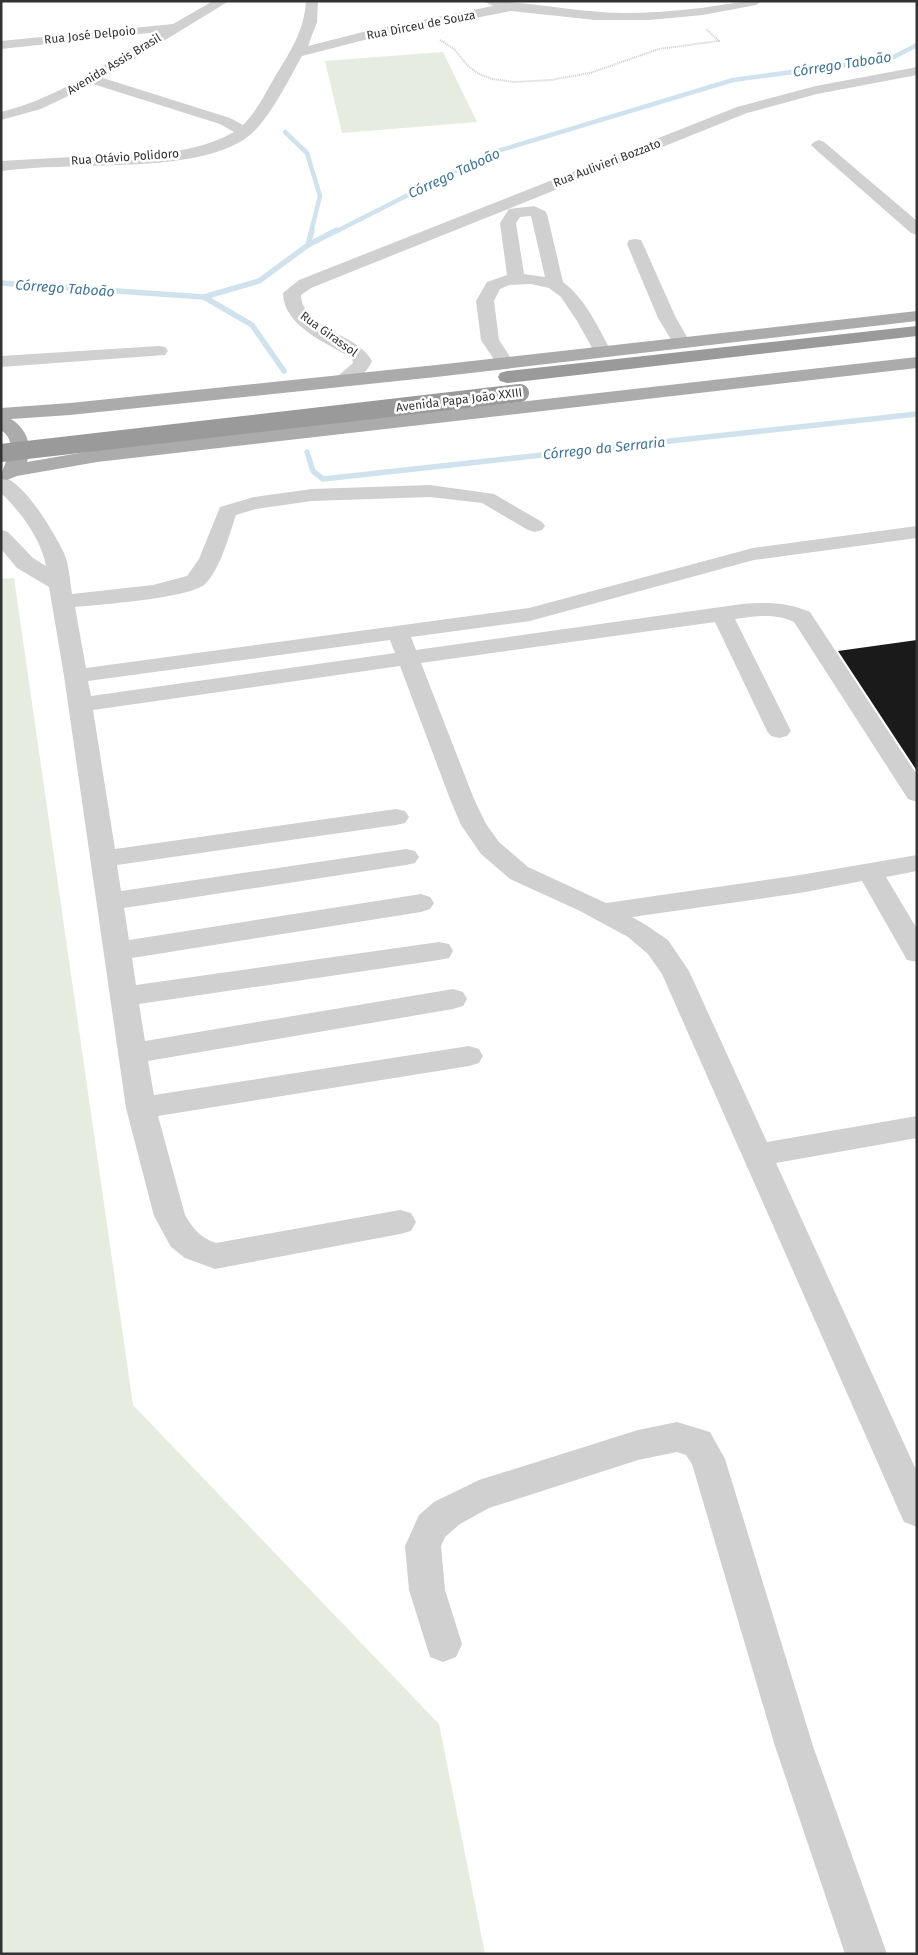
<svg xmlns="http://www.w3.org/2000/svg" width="918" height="1955" viewBox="0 0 918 1955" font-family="'Fira Sans',sans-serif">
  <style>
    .green { fill: #e6ecdf }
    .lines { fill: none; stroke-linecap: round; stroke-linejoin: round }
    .stream-far1 { stroke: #cfe2ee; stroke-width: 4.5 }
    .stream { stroke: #cfe2ee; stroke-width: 5.5 }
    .building { fill: #1a1a1a }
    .path { stroke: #cdcdcd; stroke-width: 2; stroke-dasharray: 1 1; stroke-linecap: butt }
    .minor { fill: #d0d0d0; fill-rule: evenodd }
    .major { fill: #ababab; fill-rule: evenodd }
    .highway { fill: #9a9a9a; fill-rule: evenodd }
    .highway-bridge { stroke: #9a9a9a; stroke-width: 18 }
    .labels { text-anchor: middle; stroke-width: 5; stroke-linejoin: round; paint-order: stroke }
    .far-street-label { font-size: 12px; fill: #333; stroke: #fff }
    .far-water-label { font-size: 14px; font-style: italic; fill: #3f7597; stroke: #fff }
  </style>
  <rect width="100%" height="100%" fill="#fff"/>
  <g class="green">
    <polygon points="443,52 477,122 342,133 325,61"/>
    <polygon points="14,578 133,1405 439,1724 485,1954 1,1954 1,579"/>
  </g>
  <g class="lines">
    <g class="stream-far1">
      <polyline points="285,132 307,153 320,196 311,232"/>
      <polyline points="335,232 491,153 733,80 890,59 917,45"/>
    </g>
    <g class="stream">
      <polyline points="308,245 312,230"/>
      <polyline points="1,283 204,297 259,281 308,245 337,230"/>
      <polyline points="204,297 252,325 284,371"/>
      <polyline points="307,452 313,471 323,479 917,414"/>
    </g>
  </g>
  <polygon class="building" points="917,640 917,771 838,651"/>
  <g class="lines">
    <polyline class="path" points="440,40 454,49 468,66 479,74 492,79 514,82 551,80 590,73 659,49 719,41 706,29"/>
    <g class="minor">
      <path d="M213,1h16l-126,77 127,40 13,7c13,-13 21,-29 30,-45 16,-27 31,-47 33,-79h12l-1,21 -9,24 63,-16 122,-24 -10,-5c46,0 91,11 138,12 27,0 54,-2 80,-5 21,-3 40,-7 61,-7l-6,4 -53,10 -54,5h-54l-84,-9 -139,27 -70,18c-13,23 -32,62 -52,79 -41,34 -140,29 -192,32 -19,0 -38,2 -57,4v-10c23,-1 47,-3 70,-4 53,-2 115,2 163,-25l-14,-8 -127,-40 -52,25 -40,11v-8c58,-14 107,-50 157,-80l-157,17v-8l172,-17z"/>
      <path d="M917,67v8l-100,19 -70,19 -436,175 -10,7c1,34 58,39 71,66 -5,13 -23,28 -38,24l-2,-4 21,-18 -1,-5c-24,-14 -69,-32 -69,-65l16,-13 438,-173 79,-21z"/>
      <polygon points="819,140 824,142 917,221 917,235 911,233 814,148 811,145 814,142"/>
      <path d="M534,206l11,5 2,3 16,68c22,16 35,45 48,69l-3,4 -6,1 -6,-1 -19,-34 -16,-24 -12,-9 -18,-4 -22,1 -9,4 -6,12 5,39 15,23 -3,4 -6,2 -6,-2 -18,-27 -5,-39 11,-19 20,-7 -7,-52 9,-14zM531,216l14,61 -21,-3 -8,-51 4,-6z"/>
      <polygon points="635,239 641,240 643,244 676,318 690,342 687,346 681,347 675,346 658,318 627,244 629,240"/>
      <polygon points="159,346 165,347 168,351 165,355 1,367 1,356"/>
      <path d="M1,476c24,6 52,55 63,77 5,11 6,28 8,41l81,-9 34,-9 12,-17 21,-52 34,-10 58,-8 118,-4 64,9 48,28 3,4 -3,4 -7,2 -7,-2 -46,-27 -52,-6 -118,4 -56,8 -20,6c-7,20 -16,56 -32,70 -17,13 -105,20 -129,22l11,61 443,-60 224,-60 164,-22v12l-163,22 -224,61 -119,16 5,13 326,-46c24,-2 46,-2 68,8l107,163v27l-9,-3 -114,-177c-19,-9 -39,-6 -59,-3l56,112 -4,5 -8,2 -8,-2 -4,-5 -52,-109 -294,41 53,136 12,25 13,18 29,25 78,36 194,-28 117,-20v16l-31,6 31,52v33l-10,-2 -45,-79 -62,12 -168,24 14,8 22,15 21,31 78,171 150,-26v22l-141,25 141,309v55l-13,-5 -5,-11 -237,-537 -14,-20 -20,-17 -48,-26 -70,-32 -29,-25 -20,-29 -11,-26 -50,-133 -307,44 22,139 281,-40 9,2 4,6 -4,6 -9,2 -279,40 4,26 285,-42 9,2 4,6 -4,6 -9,2 -282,43 5,32 292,-46 9,3 4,6 -4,6 -9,3 -289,46 4,27 303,-43 10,2 4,7 -4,7 -10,2 -300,44 6,37 308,-52 10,3 4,7 -4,7 -10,3 -305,52 6,34 315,-49 10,3 4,7 -4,7 -10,3 -311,50 27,99c8,14 16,23 31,28l184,-33 11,3 5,9 -5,9 -11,3 -185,35 -30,-11 -14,-11 -17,-31 -28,-108 -62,-432 -15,-89 -32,-19 -16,-19v-19l7,2 25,26 13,8c-5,-27 -25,-54 -45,-73zM390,640l5,13 -304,43 -3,-15z"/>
      <polygon points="677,1422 710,1432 725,1459 813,1746 887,1954 845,1954 775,1746 692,1464 686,1455 677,1452 638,1460 489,1508 460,1524 445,1537 441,1546 445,1590 462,1644 456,1657 443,1662 430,1657 409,1590 405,1546 419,1515 434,1502 479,1480 638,1430"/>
    </g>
    <path class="major" d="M917,311v10l-481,56 -366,38 -59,4c15,9 22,26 16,43l70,-12 58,-7 762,-86v11l-820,94 -80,14 -10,4 -6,-1c0,-16 21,-34 0,-49v-22l69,-5 366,-38z"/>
    <polygon class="highway" points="917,326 917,336 507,383 500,381 498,377 500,373 507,371"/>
    <polyline class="highway-bridge" points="1,453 520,393"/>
  </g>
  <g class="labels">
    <g class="far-street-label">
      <text transform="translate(421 25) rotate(-11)" y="4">Rua Dirceu de Souza</text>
      <text transform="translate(90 35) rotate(-6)" y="4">Rua José Delpoio</text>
      <text transform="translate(114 64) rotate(-31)" y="4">Avenida Assis Brasil</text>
      <text transform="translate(125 157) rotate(-4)" y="4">Rua Otávio Polidoro</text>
      <text transform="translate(607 163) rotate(-21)" y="4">Rua Aulivieri Bozzato</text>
      <text transform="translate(329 334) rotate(36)" y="4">Rua Girassol</text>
      <text transform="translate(459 400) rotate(-7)" y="4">Avenida Papa João XXIII</text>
    </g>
    <g class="far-water-label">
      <text transform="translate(842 64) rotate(-9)" y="5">Córrego Taboão</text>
      <text transform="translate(454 173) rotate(-25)" y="5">Córrego Taboão</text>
      <text transform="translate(65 288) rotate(4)" y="5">Córrego Taboão</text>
      <text transform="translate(604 448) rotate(-6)" y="5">Córrego da Serraria</text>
    </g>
  </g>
  <rect width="918" height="1955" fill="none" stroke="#333333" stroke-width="5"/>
</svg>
